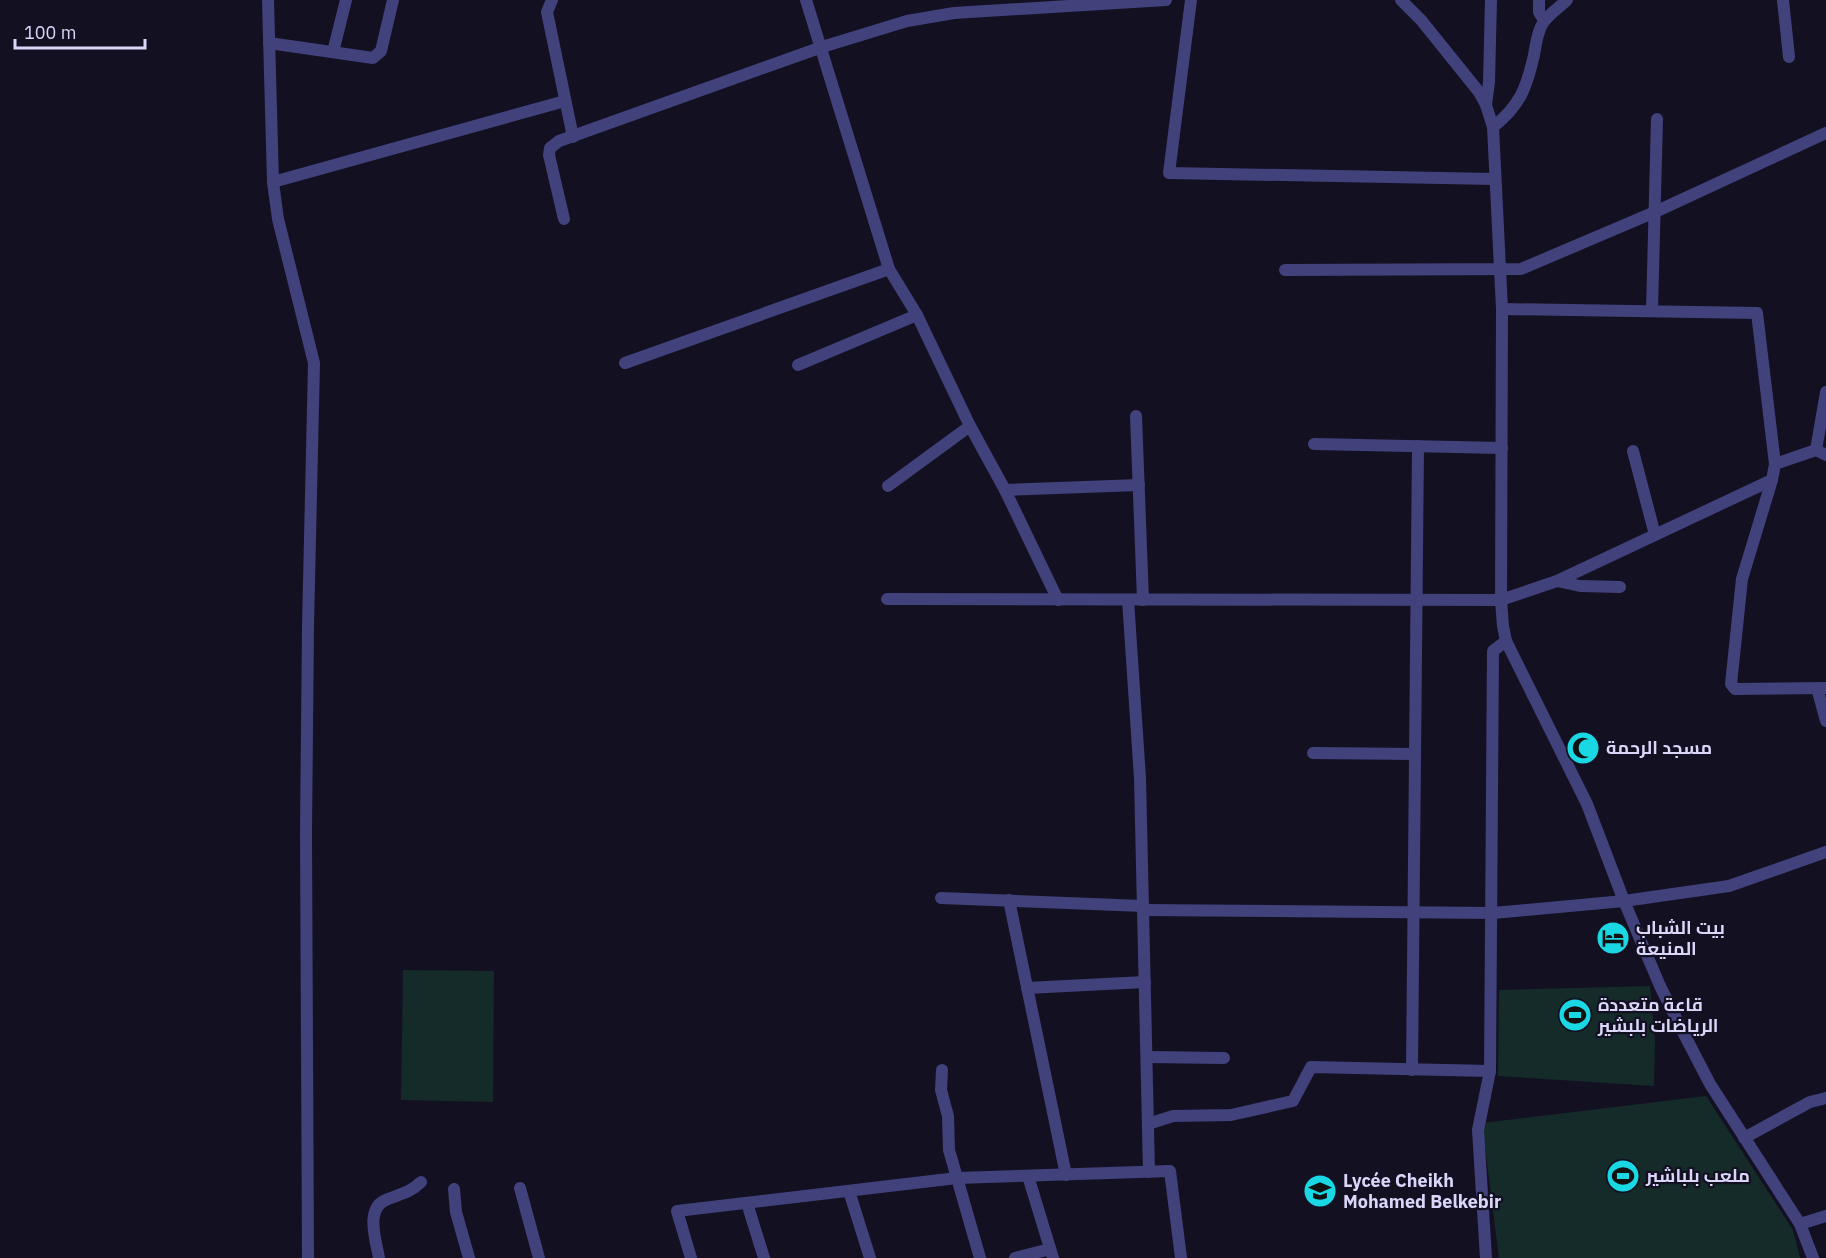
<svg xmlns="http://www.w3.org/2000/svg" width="1826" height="1258" viewBox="0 0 1826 1258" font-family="'IBM Plex Sans',Cairo,sans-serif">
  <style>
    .green { fill: #142b29 }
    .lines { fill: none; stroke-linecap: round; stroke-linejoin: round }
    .minor { stroke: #41417c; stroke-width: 12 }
    .labels { text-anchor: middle; stroke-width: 4.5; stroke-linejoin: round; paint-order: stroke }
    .poi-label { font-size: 18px; font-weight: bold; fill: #d9d6fa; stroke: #131022; text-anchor: start }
  </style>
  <rect width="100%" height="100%" fill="#131022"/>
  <g class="green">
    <polygon points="403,970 494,971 493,1102 401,1100"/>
    <polygon points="1650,986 1655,1041 1654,1086 1498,1076 1499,990"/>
    <polygon points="1706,1096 1793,1230 1800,1258 1499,1258 1482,1123"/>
  </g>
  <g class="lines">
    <g class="minor">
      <polyline points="268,0 273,182 278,219 314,363 308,626 306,833 308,1258"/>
      <polyline points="552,0 547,12 573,137"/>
      <polyline points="806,0 889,269 917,315 970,426 1005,490 1058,600"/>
      <polyline points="1191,0 1169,173 1495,179"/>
      <polyline points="1401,0 1421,20 1479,92 1486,105 1493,127 1502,309 1501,600 1503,626 1506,641 1587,804 1624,901 1660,986 1683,1032 1710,1084 1800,1224 1813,1258"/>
      <polyline points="1539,0 1539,12 1544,20"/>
      <polyline points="1783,0 1789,57"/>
      <polyline points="269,43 373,58 381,51 393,0"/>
      <polyline points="333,52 346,0"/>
      <polyline points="1486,105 1489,82 1491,0"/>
      <path d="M1493,127c27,-21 34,-40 41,-72 2,-11 3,-23 9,-32 6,-9 17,-16 24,-23"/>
      <polyline points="273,182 565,101"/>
      <polyline points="564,219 549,155 550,148 559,141 822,47 907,21 954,13 1166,0"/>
      <polyline points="1285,270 1521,269 1655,212 1826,133"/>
      <polyline points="1502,309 1757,313 1775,464 1772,480 1742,579 1731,684 1735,689 1826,688"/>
      <polyline points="1652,311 1657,119"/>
      <polyline points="625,363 889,269"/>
      <polyline points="798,365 917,315"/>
      <polyline points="1136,416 1143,600"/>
      <polyline points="1314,444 1502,448"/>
      <polyline points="1816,450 1826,392"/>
      <polyline points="1633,451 1655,535"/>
      <polyline points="1775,464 1816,450 1826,455"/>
      <polyline points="888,486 970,426"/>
      <polyline points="1005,490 1139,485"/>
      <polyline points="1557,581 1580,586 1620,587"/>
      <polyline points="887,599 1501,600 1557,581 1772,480"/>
      <polyline points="1128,600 1140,778 1149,1172"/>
      <polyline points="1817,688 1826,721"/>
      <polyline points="1313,753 1415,754"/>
      <polyline points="941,898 1143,906"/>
      <polyline points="1009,900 1066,1175"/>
      <polyline points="1143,910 1493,913 1624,901 1729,886 1826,852"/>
      <polyline points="1027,988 1145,982"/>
      <polyline points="1147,1057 1224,1058"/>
      <polyline points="942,1070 941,1090 948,1116 949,1150 980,1258"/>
      <polyline points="1412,1070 1418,446"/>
      <polyline points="1148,1124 1173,1116 1231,1115 1293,1101 1311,1067 1490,1071"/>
      <polyline points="1744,1138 1810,1102 1826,1098"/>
      <polyline points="1028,1176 1053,1258"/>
      <polyline points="520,1188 539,1258"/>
      <polyline points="454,1189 456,1212 469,1258"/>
      <polyline points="849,1191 870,1258"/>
      <polyline points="747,1203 764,1258"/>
      <polyline points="1800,1224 1826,1216"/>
      <path d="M379,1258c-3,-18 -15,-51 9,-59 13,-5 23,-7 33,-17"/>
      <polyline points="691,1258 677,1211 957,1178 1170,1171 1181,1258"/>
      <polyline points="1015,1258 1050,1249"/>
      <polyline points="1486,1258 1478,1130 1490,1071 1493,651 1506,641"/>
    </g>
  </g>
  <defs>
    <symbol id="mosque-disc" viewBox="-11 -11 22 22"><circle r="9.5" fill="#19d7e3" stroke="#131022"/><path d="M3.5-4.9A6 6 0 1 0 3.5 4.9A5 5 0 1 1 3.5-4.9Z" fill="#111"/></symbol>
    <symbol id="hotel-disc" viewBox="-11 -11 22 22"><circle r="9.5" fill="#19d7e3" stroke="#131022"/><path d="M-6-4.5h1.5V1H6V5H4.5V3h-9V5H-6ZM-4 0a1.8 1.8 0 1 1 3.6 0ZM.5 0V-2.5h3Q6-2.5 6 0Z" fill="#111"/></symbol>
    <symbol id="stadium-disc" viewBox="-11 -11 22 22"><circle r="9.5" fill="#19d7e3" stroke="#131022"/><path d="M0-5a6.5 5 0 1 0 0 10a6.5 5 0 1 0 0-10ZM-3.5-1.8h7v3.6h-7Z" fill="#111"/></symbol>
    <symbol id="school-disc" viewBox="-11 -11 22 22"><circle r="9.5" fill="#19d7e3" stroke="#131022"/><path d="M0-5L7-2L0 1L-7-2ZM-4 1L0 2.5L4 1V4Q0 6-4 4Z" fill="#111"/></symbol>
  </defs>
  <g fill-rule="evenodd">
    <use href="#mosque-disc" x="1564" y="729" width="38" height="38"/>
    <use href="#hotel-disc" x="1594" y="919" width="38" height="38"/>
    <use href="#stadium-disc" x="1556" y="996" width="38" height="38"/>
    <use href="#stadium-disc" x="1604" y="1157" width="38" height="38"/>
    <use href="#school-disc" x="1301" y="1172" width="38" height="38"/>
  </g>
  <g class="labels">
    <g class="poi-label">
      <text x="1606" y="754">مسجد الرحمة</text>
      <text x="1636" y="934">بيت الشباب<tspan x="1636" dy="21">المنيعة</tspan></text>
      <text x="1598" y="1011">قاعة متعددة<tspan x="1598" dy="21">الرياضات بلبشير</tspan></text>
      <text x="1646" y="1182">ملعب بلباشير</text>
      <text x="1343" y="1187">Lycée Cheikh<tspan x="1343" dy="21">Mohamed Belkebir</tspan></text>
    </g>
  </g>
  <path d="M15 39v9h130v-9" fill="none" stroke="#d9d6fa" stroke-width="3"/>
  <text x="24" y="39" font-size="18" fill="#d9d6fa" stroke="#131022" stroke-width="4.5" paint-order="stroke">100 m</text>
</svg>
